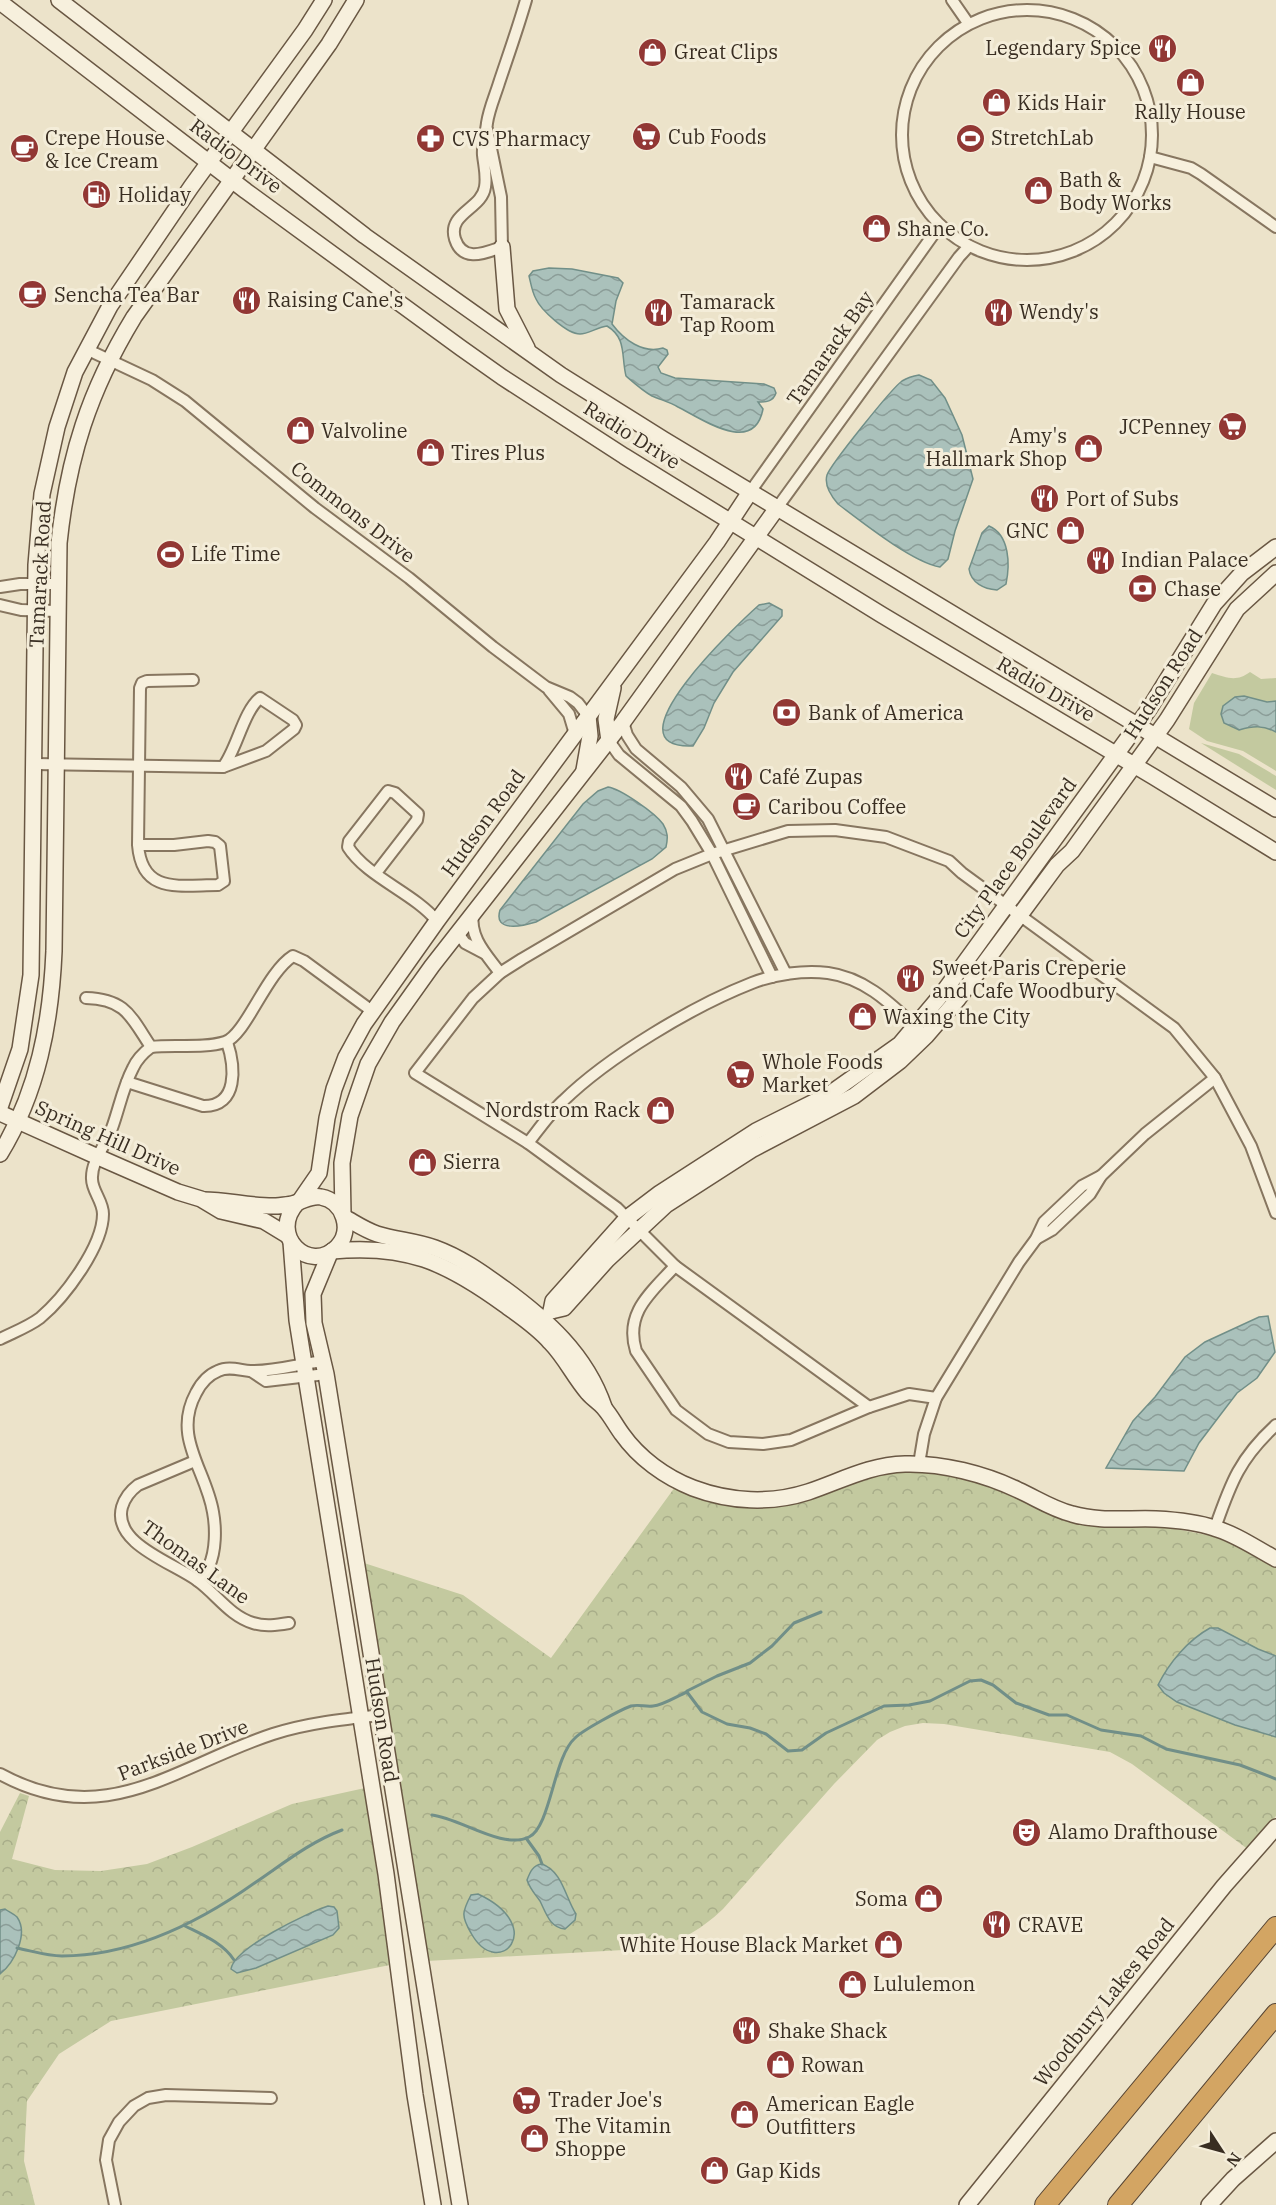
<svg xmlns="http://www.w3.org/2000/svg" width="1276" height="2205" viewBox="0 0 1276 2205" font-family="'IBM Plex Serif',serif">
  <style>
    .grass { fill: #c3c99f }
    .park { fill: url(#park-crowns) }
    .water { fill: url(#water-waves); stroke: #718f88; stroke-width: 1.5 }
    .lines { fill: none; stroke-linecap: round; stroke-linejoin: round }
    .stream { stroke: #718f88; stroke-width: 3 }
    .street-casing { stroke: #877660; stroke-width: 14 }
    .secondary-casing { stroke: #695743; stroke-width: 18 }
    .highway-casing { stroke: #564433; stroke-width: 22 }
    .street { stroke: #f7f0dd; stroke-width: 10 }
    .secondary { stroke: #f7f0dd; stroke-width: 15 }
    .highway { stroke: #d3a563; stroke-width: 20 }
    .labels { text-anchor: middle; stroke-width: 6; stroke-linejoin: round; paint-order: stroke }
    .poi-label { font-size: 20px; fill: #392e22; stroke: #f4edd9; text-anchor: start }
    .street-label { font-size: 20px; fill: #392e22; stroke: #f4edd9 }
  </style>
  <defs>
    <pattern id="park-crowns" width="20" height="18" patternUnits="userSpaceOnUse" patternTransform="scale(1.5)"><rect width="20" height="18" fill="#c3c99f"/><path d="M2 6a3 3 0 1 1 6 0M12 15a3 3 0 1 1 6 0" fill="none" stroke="#a8ad89"/></pattern>
    <pattern id="water-waves" width="16" height="10" patternUnits="userSpaceOnUse" patternTransform="scale(1.5)"><rect width="16" height="10" fill="#aac1bb"/><path d="M0 5q4-4 8 0t8 0" fill="none" stroke="#8b9d98"/></pattern>
  </defs>
  <rect width="100%" height="100%" fill="#ece3ca"/>
  <g class="grass">
    <path d="M1250,672l11,7 15,-1v93l-33,-20 -36,-10 -18,-12 5,-26 18,-30c15,5 25,9 38,-1z"/>
    <polygon points="1201,743 1239,754 1276,776 1276,790"/>
  </g>
  <g class="park">
    <path d="M903,1470l32,2 35,8 155,46 40,1 47,9 22,9 42,23v248l-27,34 -117,-86 -22,-12 -166,-28 -21,-1 -18,3 -15,6 -13,8 -43,44 -111,125c-23,22 -49,37 -82,40l-214,12 -63,-398 99,32 88,63 124,-171 48,16z"/>
    <polygon points="365,1788 390,1965 111,2021 59,2054 27,2101 24,2161 35,2205 0,2205 0,1832 20,1793 29,1796 12,1859 55,1870 101,1871 147,1864 192,1847 292,1804"/>
  </g>
  <g class="water">
    <path d="M549,268l23,1 46,9 5,5 -7,18 -4,23c12,16 31,30 51,24l4,2 1,4 -10,13 3,6 14,5 89,6 10,4 2,5c-3,9 -10,9 -18,9l5,7c-9,47 -61,10 -85,-2 -8,-5 -17,-7 -26,-11 -9,-5 -18,-13 -26,-20 -5,-20 1,-38 -19,-50 -9,1 -19,8 -27,8 -13,0 -39,-24 -44,-35 -4,-7 -5,-15 -7,-23l4,-5z"/>
    <path d="M919,375l12,5 14,18 17,37 11,44 -18,52 -7,28 -8,8c-28,-5 -78,-45 -102,-63 -6,-7 -14,-19 -11,-29 4,-11 65,-87 75,-94 5,-3 11,-5 17,-6z"/>
    <path d="M989,526c21,9 21,39 17,58l-9,6c-13,-1 -26,-7 -28,-21l13,-36z"/>
    <path d="M769,603l13,7v6l-49,56 -19,31 -10,25 -11,18c-90,4 48,-125 66,-141z"/>
    <path d="M1244,696l23,6 9,-1v31c-13,-7 -23,-6 -37,-2l-15,-7 -3,-9 2,-8 12,-9z"/>
    <path d="M608,787c13,2 47,26 55,37 5,8 5,14 3,23l-14,12 -116,63c-13,4 -43,11 -36,-12l83,-106 15,-13z"/>
    <polygon points="1268,1316 1275,1352 1257,1378 1237,1393 1221,1414 1199,1443 1184,1471 1106,1468 1133,1421 1155,1397 1185,1357 1205,1342 1259,1317"/>
    <path d="M1210,1628h8l40,21 18,7v81l-41,-12 -58,-23 -13,-9 -6,-8c11,-22 30,-45 52,-57z"/>
    <path d="M542,1864c21,8 23,33 34,50l-1,6 -10,9c-15,-1 -19,-16 -25,-28 -5,-7 -10,-12 -13,-21 3,-8 6,-15 15,-16z"/>
    <path d="M478,1894c71,33 20,88 -7,39 -10,-17 -9,-21 0,-38z"/>
    <path d="M328,1906l6,1 3,4 2,17 -6,7 -77,33 -19,5 -6,-4c3,-21 76,-56 97,-63z"/>
    <path d="M5,1909c4,3 9,5 12,8 12,17 -3,46 -17,57v-64z"/>
  </g>
  <g class="lines">
    <g class="stream">
      <polyline points="687,1691 717,1676 750,1663 772,1646 794,1623 821,1612"/>
      <path d="M432,1815c28,3 70,35 97,22 22,-11 24,-79 46,-99 8,-8 45,-28 56,-32 8,-2 14,1 22,0 11,-1 24,-10 34,-14l15,20 25,12 23,4 16,6 22,17 14,-1 24,-17 58,-27 25,-1 21,-4 40,-20 11,-1 12,5 23,18 33,12h18l34,15 40,6 25,13 74,16 36,14"/>
      <polyline points="526,1838 539,1856 542,1864"/>
      <path d="M185,1926c18,9 38,17 49,34"/>
      <path d="M17,1948c15,3 31,8 45,8 71,0 138,-34 194,-74 28,-19 54,-40 86,-52"/>
    </g>
    <defs>
      <g id="street">
        <polyline points="952,0 968,23"/>
        <circle cx="1027" cy="135" r="125"/>
        <path d="M487,129l14,68 1,50c-15,5 -39,17 -47,-8 -8,-26 27,-30 30,-52 2,-11 -1,-22 -2,-32 -1,-10 3,-22 4,-32 2,-14 8,-27 12,-40 9,-27 19,-55 27,-83"/>
        <polyline points="1150,157 1191,168 1201,174 1276,227"/>
        <polyline points="86,349 152,380 185,401 315,508 409,578 493,647 546,687 570,697 578,703 588,716"/>
        <polyline points="750,492 940,225"/>
        <polyline points="777,508 959,257 969,246"/>
        <polyline points="0,587 20,584 57,584"/>
        <polyline points="0,605 21,610 57,611"/>
        <polyline points="549,690 569,714 575,734"/>
        <path d="M260,698l33,22 3,5 -2,4 -28,22 -43,16c14,-18 20,-55 37,-69z"/>
        <polyline points="623,722 627,735 636,749 681,787 708,819 786,974"/>
        <polyline points="609,741 619,755 681,806 692,821 712,854 772,977"/>
        <polyline points="34,764 223,767"/>
        <path d="M138,845h36l34,-4 7,1 5,4 4,35 -6,4c-38,0 -76,10 -80,-40l2,-157 2,-5 5,-2 46,-1"/>
        <path d="M376,873l41,-53 1,-6 -23,-21 -7,-2 -39,50 -1,6c19,30 66,46 89,74"/>
        <path d="M473,913c-4,25 14,42 27,60"/>
        <polyline points="458,933 465,943 484,953"/>
        <path d="M86,998c40,1 45,19 65,49"/>
        <path d="M919,1030c-27,-25 -53,-52 -91,-57 -24,-3 -53,1 -76,10 -59,23 -144,74 -189,118 -13,12 -24,28 -35,42l89,65 58,58c-23,26 -51,46 -39,85l40,59 32,24 21,8 34,2 28,-4 78,-33 40,-13 27,4"/>
        <path d="M127,1082l76,24c36,1 32,-40 24,-64"/>
        <polyline points="528,1143 415,1073 473,998 500,973 522,959 675,869 712,854 788,831 835,830 886,837 949,861 962,873 1174,1028 1215,1078 1251,1146 1276,1213"/>
        <polyline points="1036,1239 1052,1230 1090,1194 1101,1176 1145,1134 1215,1078"/>
        <polyline points="675,1266 869,1407"/>
        <path d="M0,1339c14,-7 28,-12 40,-21 25,-21 63,-72 63,-104 0,-13 -11,-23 -11,-35 -1,-18 14,-34 20,-51 7,-19 11,-41 21,-60 4,-9 10,-15 18,-21 23,-3 52,2 74,-5 21,-7 41,-69 68,-86l11,5 68,50"/>
        <polyline points="251,1371 266,1381 326,1374"/>
        <path d="M195,1461l-57,24c-8,6 -13,12 -16,22 -10,37 52,56 76,74 19,14 32,35 55,42 12,4 24,2 36,0"/>
        <polyline points="919,1464 924,1434 936,1398 1019,1262 1036,1239 1044,1222 1082,1186 1101,1176"/>
        <path d="M1215,1528c16,-46 25,-70 61,-103"/>
        <path d="M198,1581c4,-4 9,-9 11,-15 7,-15 7,-38 4,-54 -7,-42 -41,-75 -17,-119 5,-10 12,-18 22,-22 10,-5 21,-1 32,0 24,1 49,-7 73,-10"/>
        <path d="M0,1774c106,58 175,-8 273,-40 34,-11 72,-15 108,-19"/>
        <polyline points="115,2205 106,2160 109,2140 119,2122 134,2106 148,2098 166,2095 271,2098"/>
      </g>
      <g id="secondary">
        <polyline points="59,0 365,236 561,375 663,439 1276,809"/>
        <polyline points="0,2 246,191 461,348 502,377 624,456 882,615 1154,777 1276,852"/>
        <polyline points="502,247 507,309 527,348"/>
        <polyline points="609,741 606,719 613,688"/>
        <polyline points="584,770 590,736 588,716"/>
        <polyline points="0,1107 20,1049 31,975 36,565 42,494 57,427 75,372 110,306 191,187 305,30 324,0"/>
        <polyline points="0,1113 98,1157 178,1192 201,1199 221,1211 264,1221 287,1235"/>
        <path d="M0,1154c38,-62 51,-132 54,-203l5,-408c9,-86 30,-152 75,-226l195,-273 27,-44"/>
        <path d="M204,1200c24,0 48,7 73,6 6,-1 13,-1 18,-3 9,-2 16,-8 26,-6 23,4 32,34 16,50 -28,28 -69,-12 -40,-44"/>
        <polyline points="299,1202 319,1173 327,1118 334,1089 346,1057 364,1024 437,921 717,542 750,492"/>
        <polyline points="343,1214 342,1163 350,1116 368,1064 392,1022 432,966 623,722 777,508"/>
        <path d="M344,1217c11,6 21,13 33,17 19,6 39,7 58,14 25,9 46,24 67,39 44,32 84,67 102,120"/>
        <polyline points="291,1242 297,1320 304,1364 386,1874 415,2095 433,2205"/>
        <path d="M332,1251c74,-7 114,11 173,54 15,11 32,22 45,37 15,15 24,35 38,51 5,6 11,9 16,15 7,8 12,18 18,26 17,24 43,43 71,54 37,14 78,16 115,4 33,-11 61,-27 97,-28 37,-1 80,10 113,26 18,8 34,19 54,24 27,8 56,4 84,5 19,1 41,3 58,9 22,6 43,21 62,31"/>
        <polyline points="330,1253 313,1294 314,1323 326,1374 460,2205"/>
        <polyline points="551,1311 553,1301 627,1218 660,1193 756,1131 828,1095 900,1044 942,994 1149,709 1214,604 1242,573 1276,547"/>
        <polyline points="551,1311 564,1308 607,1260 666,1205 753,1149 854,1096 900,1061 926,1036 958,999 1057,865 1072,851 1167,720 1237,609 1276,573"/>
        <polyline points="967,2205 1224,1886 1276,1827"/>
        <polyline points="1209,2205 1233,2179 1276,2141"/>
      </g>
      <g id="highway">
        <polyline points="1045,2205 1276,1927"/>
        <polyline points="1118,2205 1276,2014"/>
      </g>
    </defs>
    <use href="#street" class="street-casing"/>
    <use href="#secondary" class="secondary-casing"/>
    <use href="#highway" class="highway-casing"/>
    <use href="#street" class="street"/>
    <use href="#secondary" class="secondary"/>
    <use href="#highway" class="highway"/>
  </g>
  <defs>
    <symbol id="restaurant-disc" viewBox="-11 -11 22 22"><circle r="9.5" fill="#923734" stroke="#f4edd9"/><path d="M-5-6h1v4h1v-4h1v4h1v-4h1v5L-1.5 .5V6h-2V.5L-5-1ZM5-6V6H3V1.5H1.5Q1.5-4 5-6Z" fill="#fff"/></symbol>
    <symbol id="shop-disc" viewBox="-11 -11 22 22"><circle r="9.5" fill="#923734" stroke="#f4edd9"/><path d="M-5-2.5h2.3a2.7 3.5 0 0 1 5.4 0H5L5.5 6h-11ZM-1.5-2.5h3a1.5 2.3 0 0 0-3 0Z" fill="#fff"/></symbol>
    <symbol id="supermarket-disc" viewBox="-11 -11 22 22"><circle r="9.5" fill="#923734" stroke="#f4edd9"/><path d="M-6-5.5h2.5l.6 2H6L4.5 2H-2.5L-4.4-4H-6ZM-1.5 3.2a1.3 1.3 0 1 0 .1 0ZM3 3.2a1.3 1.3 0 1 0 .1 0Z" fill="#fff"/></symbol>
    <symbol id="stadium-disc" viewBox="-11 -11 22 22"><circle r="9.5" fill="#923734" stroke="#f4edd9"/><path d="M0-5a6.5 5 0 1 0 0 10a6.5 5 0 1 0 0-10ZM-3.5-1.8h7v3.6h-7Z" fill="#fff"/></symbol>
    <symbol id="pharmacy-disc" viewBox="-11 -11 22 22"><circle r="9.5" fill="#923734" stroke="#f4edd9"/><path d="M-2-6h4v4h4v4h-4v4h-4v-4h-4v-4h4Z" fill="#fff"/></symbol>
    <symbol id="cafe-disc" viewBox="-11 -11 22 22"><circle r="9.5" fill="#923734" stroke="#f4edd9"/><path d="M-5.5-4.5H6V0H3Q3 3.5 0 3.5H-2.5Q-5.5 3.5-5.5 0ZM3-3.2v2h1.7v-2ZM-6 4.5H4V6H-6Z" fill="#fff"/></symbol>
    <symbol id="fuel-disc" viewBox="-11 -11 22 22"><circle r="9.5" fill="#923734" stroke="#f4edd9"/><path d="M-5.5-6h7V0h2V4h1.3V-2.5L3-4.5l.8-.8L6-3V5H2.5V1h-1V6h-7ZM-4.2-4.7v3.2H.2V-4.7Z" fill="#fff"/></symbol>
    <symbol id="bank-disc" viewBox="-11 -11 22 22"><circle r="9.5" fill="#923734" stroke="#f4edd9"/><path d="M-6-4H6V4H-6ZM0-2.3a2.3 2.3 0 1 0 0 4.6a2.3 2.3 0 1 0 0-4.6Z" fill="#fff"/></symbol>
    <symbol id="theatre-disc" viewBox="-11 -11 22 22"><circle r="9.5" fill="#923734" stroke="#f4edd9"/><path d="M-5-5.5Q0-4 5-5.5V0Q5 5 0 6Q-5 5-5 0ZM-3.3-2.5H-1v1.5H-3.3ZM1-2.5H3.3v1.5H1ZM-2.8 1Q0 5.5 2.8 1Z" fill="#fff"/></symbol>
  </defs>
  <g fill-rule="evenodd">
    <use href="#restaurant-disc" x="1146" y="32" width="33" height="33"/>
    <use href="#shop-disc" x="636" y="36" width="33" height="33"/>
    <use href="#shop-disc" x="1174" y="66" width="33" height="33"/>
    <use href="#shop-disc" x="980" y="86" width="33" height="33"/>
    <use href="#supermarket-disc" x="630" y="120" width="33" height="33"/>
    <use href="#stadium-disc" x="954" y="122" width="33" height="33"/>
    <use href="#pharmacy-disc" x="414" y="122" width="33" height="33"/>
    <use href="#cafe-disc" x="8" y="132" width="33" height="33"/>
    <use href="#shop-disc" x="1022" y="174" width="33" height="33"/>
    <use href="#fuel-disc" x="80" y="178" width="33" height="33"/>
    <use href="#shop-disc" x="860" y="212" width="33" height="33"/>
    <use href="#cafe-disc" x="16" y="278" width="33" height="33"/>
    <use href="#restaurant-disc" x="230" y="284" width="33" height="33"/>
    <use href="#restaurant-disc" x="982" y="296" width="33" height="33"/>
    <use href="#restaurant-disc" x="642" y="296" width="33" height="33"/>
    <use href="#supermarket-disc" x="1216" y="410" width="33" height="33"/>
    <use href="#shop-disc" x="284" y="414" width="33" height="33"/>
    <use href="#shop-disc" x="1072" y="432" width="33" height="33"/>
    <use href="#shop-disc" x="414" y="436" width="33" height="33"/>
    <use href="#restaurant-disc" x="1028" y="482" width="33" height="33"/>
    <use href="#shop-disc" x="1054" y="514" width="33" height="33"/>
    <use href="#stadium-disc" x="154" y="538" width="33" height="33"/>
    <use href="#restaurant-disc" x="1084" y="544" width="33" height="33"/>
    <use href="#bank-disc" x="1126" y="572" width="33" height="33"/>
    <use href="#bank-disc" x="770" y="696" width="33" height="33"/>
    <use href="#restaurant-disc" x="722" y="760" width="33" height="33"/>
    <use href="#cafe-disc" x="730" y="790" width="33" height="33"/>
    <use href="#restaurant-disc" x="894" y="962" width="33" height="33"/>
    <use href="#shop-disc" x="846" y="1000" width="33" height="33"/>
    <use href="#supermarket-disc" x="724" y="1058" width="33" height="33"/>
    <use href="#shop-disc" x="644" y="1094" width="33" height="33"/>
    <use href="#shop-disc" x="406" y="1146" width="33" height="33"/>
    <use href="#theatre-disc" x="1010" y="1816" width="33" height="33"/>
    <use href="#shop-disc" x="912" y="1882" width="33" height="33"/>
    <use href="#restaurant-disc" x="980" y="1908" width="33" height="33"/>
    <use href="#shop-disc" x="872" y="1928" width="33" height="33"/>
    <use href="#shop-disc" x="836" y="1968" width="33" height="33"/>
    <use href="#restaurant-disc" x="730" y="2014" width="33" height="33"/>
    <use href="#shop-disc" x="764" y="2048" width="33" height="33"/>
    <use href="#supermarket-disc" x="510" y="2084" width="33" height="33"/>
    <use href="#shop-disc" x="728" y="2098" width="33" height="33"/>
    <use href="#shop-disc" x="518" y="2122" width="33" height="33"/>
    <use href="#shop-disc" x="698" y="2154" width="33" height="33"/>
  </g>
  <g class="labels">
    <g class="poi-label">
      <text x="1141" y="55" text-anchor="end">Legendary Spice</text>
      <text x="674" y="59">Great Clips</text>
      <text x="1017" y="110">Kids Hair</text>
      <text x="1190" y="119" text-anchor="middle">Rally House</text>
      <text x="668" y="144">Cub Foods</text>
      <text x="45" y="145">Crepe House<tspan x="45" dy="23">&amp; Ice Cream</tspan></text>
      <text x="991" y="145">StretchLab</text>
      <text x="452" y="146">CVS Pharmacy</text>
      <text x="1059" y="187">Bath &amp;<tspan x="1059" dy="23">Body Works</tspan></text>
      <text x="118" y="202">Holiday</text>
      <text x="897" y="236">Shane Co.</text>
      <text x="54" y="302">Sencha Tea Bar</text>
      <text x="267" y="307">Raising Cane's</text>
      <text x="680" y="309">Tamarack<tspan x="680" dy="23">Tap Room</tspan></text>
      <text x="1019" y="319">Wendy's</text>
      <text x="1211" y="434" text-anchor="end">JCPenney</text>
      <text x="321" y="438">Valvoline</text>
      <text x="1067" y="443" text-anchor="end">Amy's<tspan x="1067" dy="23">Hallmark Shop</tspan></text>
      <text x="451" y="460">Tires Plus</text>
      <text x="1066" y="506">Port of Subs</text>
      <text x="1049" y="538" text-anchor="end">GNC</text>
      <text x="191" y="561">Life Time</text>
      <text x="1121" y="567">Indian Palace</text>
      <text x="1164" y="596">Chase</text>
      <text x="808" y="720">Bank of America</text>
      <text x="759" y="784">Café Zupas</text>
      <text x="768" y="814">Caribou Coffee</text>
      <text x="932" y="975">Sweet Paris Creperie<tspan x="932" dy="23">and Cafe Woodbury</tspan></text>
      <text x="883" y="1024">Waxing the City</text>
      <text x="762" y="1069">Whole Foods<tspan x="762" dy="23">Market</tspan></text>
      <text x="640" y="1117" text-anchor="end">Nordstrom Rack</text>
      <text x="443" y="1169">Sierra</text>
      <text x="1048" y="1839">Alamo Drafthouse</text>
      <text x="908" y="1906" text-anchor="end">Soma</text>
      <text x="1018" y="1932">CRAVE</text>
      <text x="868" y="1952" text-anchor="end">White House Black Market</text>
      <text x="873" y="1991">Lululemon</text>
      <text x="768" y="2038">Shake Shack</text>
      <text x="801" y="2072">Rowan</text>
      <text x="548" y="2107">Trader Joe's</text>
      <text x="766" y="2111">American Eagle<tspan x="766" dy="23">Outfitters</tspan></text>
      <text x="555" y="2133">The Vitamin<tspan x="555" dy="23">Shoppe</tspan></text>
      <text x="736" y="2178">Gap Kids</text>
    </g>
    <g class="street-label">
      <text transform="translate(236 156) rotate(37)" y="7">Radio Drive</text>
      <text transform="translate(830 348) rotate(-55)" y="7">Tamarack Bay</text>
      <text transform="translate(632 435) rotate(32)" y="7">Radio Drive</text>
      <text transform="translate(353 512) rotate(38)" y="7">Commons Drive</text>
      <text transform="translate(40 574) rotate(-87)" y="7">Tamarack Road</text>
      <text transform="translate(1163 684) rotate(-57)" y="7">Hudson Road</text>
      <text transform="translate(1046 689) rotate(30)" y="7">Radio Drive</text>
      <text transform="translate(483 823) rotate(-54)" y="7">Hudson Road</text>
      <text transform="translate(1015 858) rotate(-54)" y="7">City Place Boulevard</text>
      <text transform="translate(108 1138) rotate(24)" y="7">Spring Hill Drive</text>
      <text transform="translate(196 1562) rotate(36)" y="7">Thomas Lane</text>
      <text transform="translate(382 1720) rotate(81)" y="7">Hudson Road</text>
      <text transform="translate(183 1750) rotate(-21)" y="7">Parkside Drive</text>
      <text transform="translate(1104 2002) rotate(-51)" y="7">Woodbury Lakes Road</text>
    </g>
  </g>
  <g transform="translate(1222 2151) rotate(126)" stroke="#f4edd9" stroke-width="4.5" paint-order="stroke">
  <path d="M0-4.5L10 22L0 15L-10 22Z" fill="#392e22"/>
  <text y="-9" font-size="16" font-weight="bold" text-anchor="middle" fill="#392e22">N</text>
  </g>
</svg>
